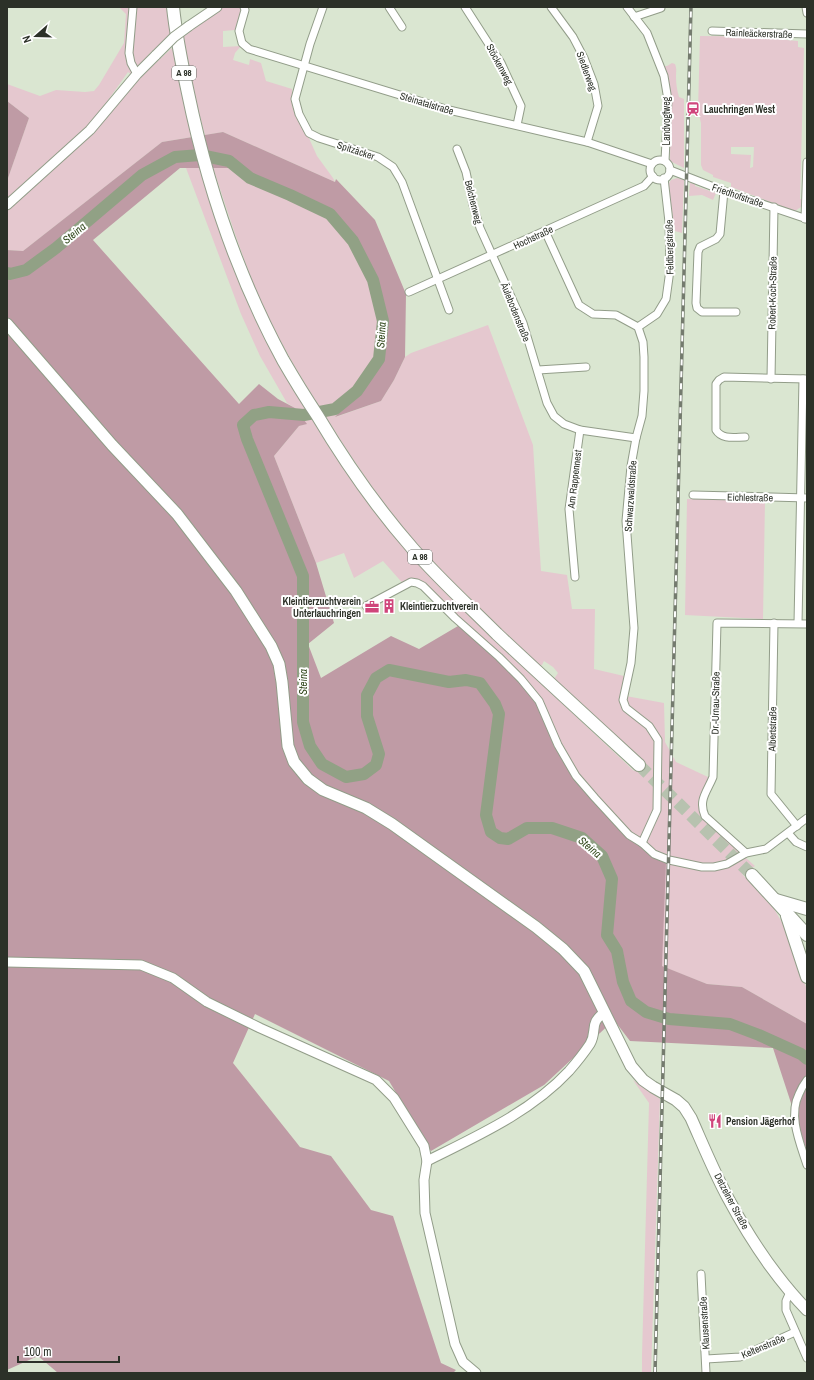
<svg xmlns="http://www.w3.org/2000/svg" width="814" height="1380" viewBox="0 0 814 1380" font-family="'Archivo Narrow',sans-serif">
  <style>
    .green { fill: #e5c8cf; fill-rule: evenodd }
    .forest { fill: #bf9ba5 }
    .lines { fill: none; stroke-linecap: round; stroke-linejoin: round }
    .river { stroke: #91a185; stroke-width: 12 }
    .trunk-tunnel { stroke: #b7c2af; stroke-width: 12; stroke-dasharray: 12 6; stroke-linecap: butt }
    .minor-casing { stroke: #929d89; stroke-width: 9 }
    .tertiary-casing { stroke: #929d89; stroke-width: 11 }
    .secondary-casing { stroke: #929d89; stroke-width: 13 }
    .trunk-casing { stroke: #929d89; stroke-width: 14 }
    .minor { stroke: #fff; stroke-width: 7 }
    .tertiary { stroke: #fff; stroke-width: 9 }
    .secondary { stroke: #fff; stroke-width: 11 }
    .trunk { stroke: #fff; stroke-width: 12 }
    .rail-casing { stroke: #747b6e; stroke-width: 3.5 }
    .rail { stroke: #fff; stroke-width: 2; stroke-dasharray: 6; stroke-linecap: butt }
    .tertiary-bridge-casing { stroke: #929d89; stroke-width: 11; stroke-linecap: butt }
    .tertiary-bridge { stroke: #fff; stroke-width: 9 }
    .labels { text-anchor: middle; stroke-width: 4; stroke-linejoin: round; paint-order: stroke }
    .shield { fill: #fff; stroke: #6b6f68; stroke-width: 1 }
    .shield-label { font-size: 9px; font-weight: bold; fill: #2c3128 }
    .street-label { font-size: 10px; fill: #2c3128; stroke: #fff }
    .poi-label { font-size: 10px; font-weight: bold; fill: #2c3128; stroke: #fff; text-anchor: start }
    .water-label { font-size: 11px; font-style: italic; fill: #2f4619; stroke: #fff }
  </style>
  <rect width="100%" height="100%" fill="#dae6d1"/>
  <g class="green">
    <polygon points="121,7 167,7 171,34 149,54 132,75 128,72 94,120 64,149 7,200 7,181 29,118 7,101 7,84 40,96 56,90 85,92 94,91 99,85 124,43 126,14 120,8"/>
    <polygon points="224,7 241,7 241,11 235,30 223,31 223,47 241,46 235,53 233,60 249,65 250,59 261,63 266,81 292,89 292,105 294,112 308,136 317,156 333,178 335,182 223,132 205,135 195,98 183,37 198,26 198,24"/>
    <path d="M700,36l84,1 2,3 12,1v6l6,1 -4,151h4l-3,8 -6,4 -64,-24v-4l-18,-6v-2l-10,-5 -2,-5v-42l-3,-12zM731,147h23l-1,20 -3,1 1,-13 -20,-1z"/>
    <polygon points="172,48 192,137 162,142 23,251 7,250 7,210 55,168 92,130 135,82"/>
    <path d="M672,63l3,1c2,5 1,8 1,13 0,7 1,13 3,20l5,2v69l-12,-6 -2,-2 1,-63 -7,-31h3z"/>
    <path d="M186,168h14l23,70 25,66 32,64 58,92 26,37 29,36 69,75 36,35 136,128 9,-10 -89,-82 4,-6 -5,-6 -9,-6 -2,4 -2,1c-42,-40 -84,-79 -123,-122 -37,-42 -67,-89 -97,-136 -25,-40 -49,-81 -67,-125 -15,-38 -27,-77 -40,-115h17l73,39 39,18 22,35 20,83 -14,36 -34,38 45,-16 13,-21 11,-23 6,-4 77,-28 45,120 8,126 26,4 5,34h23l-1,60 30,7 2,20 38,7 1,39 11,20 32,15c-2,18 -16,18 -6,39l35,34 18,16 -13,8 31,33 14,24 20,59v34l-65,-37 -35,-3 -46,-18 4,-103 -38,-25 -53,-59 -20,-33 -17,-45 -40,-43 -39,-32 -37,-38 -9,-3 -6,2 -23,-26 -29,17 -10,-25 -28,10 -42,-107 25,-30 7,-2 -11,-16 -8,-5 -27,-47 -19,-42z"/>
    <polygon points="677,178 684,180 682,233 675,231 668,185 671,180"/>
    <polygon points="690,183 695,184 695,186 716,193 713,200 702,195 689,196"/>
    <polygon points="687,499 765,500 763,619 685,615"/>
    <polygon points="633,1080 660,1099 651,1373 642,1373 642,1355 649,1103"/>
  </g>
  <g class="forest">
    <polygon points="7,101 29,118 7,181"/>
    <polygon points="223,132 335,182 336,179 375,220 406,294 405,357 394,380 381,401 335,417 370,381 384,343 364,260 342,225 230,168 180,168 93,240 239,404 259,384 278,399 295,408 307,424 299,426 274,456 316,563 334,623 308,644 321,678 391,636 419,649 458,626 497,658 537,701 554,746 574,779 627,838 666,863 662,966 707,984 742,987 807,1024 807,1152 773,1048 630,1041 614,1020 544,1085 431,1151 389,1081 255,1014 233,1063 300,1147 331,1156 371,1210 393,1216 441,1363 456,1370 453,1373 58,1373 38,1356 7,1370 7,250 23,251 162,142"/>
  </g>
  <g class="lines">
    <polyline class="river" points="7,273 10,274 26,270 56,248 142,175 175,157 200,155 229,161 250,178 290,195 330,214 353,241 373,280 383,321 379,359 357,391 335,409 304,415 269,412 254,415 243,425 247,439 303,576 303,722 310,746 322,764 346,777 364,774 376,765 379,754 367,716 367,695 376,678 389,670 449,682 466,680 480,683 495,704 499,714 486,815 491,832 500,838 508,839 527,828 552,828 582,838 602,856 612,879 607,935 617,951 623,982 631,1001 646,1012 669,1019 730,1024 759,1035 801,1054 807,1059"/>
    <polyline class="trunk-tunnel" points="639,765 752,875"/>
    <defs>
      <g id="minor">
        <polyline points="133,7 129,53 131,63 137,74"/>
        <polyline points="244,7 245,10 239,31 242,43 249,49 449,110 587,142 652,164"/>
        <polyline points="323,7 310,44 295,99 299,114 309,133 319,138 378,157 393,167 402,182 449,310"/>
        <polyline points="389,7 402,27"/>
        <polyline points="465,7 501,63 521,106 517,125"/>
        <polyline points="551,7 573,37 584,58 594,84 598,106 587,142"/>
        <polyline points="627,7 647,33 664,76 668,100 665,161"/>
        <polyline points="806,7 807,13"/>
        <polyline points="634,17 661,8 661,7"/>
        <polyline points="712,31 807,34"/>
        <polyline points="457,149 466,172 473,205 480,228 523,323 547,403 554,416 564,424 580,430 636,438"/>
        <circle cx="660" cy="170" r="10"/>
        <polyline points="670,170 724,191 807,219"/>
        <polyline points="724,191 720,234 716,239 700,247 698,252 696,303 697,308 702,312 736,312"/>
        <polyline points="805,219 807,162"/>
        <polyline points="545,231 579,305 593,314 616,315 638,327 643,342 644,357 644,391 642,416 636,438 631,466 626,521 634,628 631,663 623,700 626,708 649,726 658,740 657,810 642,843"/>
        <polyline points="409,292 644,186 653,176"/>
        <polyline points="638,327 657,314 666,299 670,270 669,222 664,178"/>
        <polyline points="538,370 586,367"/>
        <polyline points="771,379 774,207"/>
        <path d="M745,437c-10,0 -23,3 -29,-7v-46l3,-4 5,-3 83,2"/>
        <polyline points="693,495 807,498"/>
        <polyline points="575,577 569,509 580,430"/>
        <polyline points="366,606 411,582 417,583 423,586 455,618 499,657 521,679 539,701 558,745 576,776 595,798 629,835 642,843 654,854 669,860 702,867 714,867 727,864 746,853 766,849 807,818"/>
        <polyline points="774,623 771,794 797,826"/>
        <polyline points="798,623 803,379"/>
        <polyline points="788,833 796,842 807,847"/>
        <path d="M746,853l-41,-37c-7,-16 2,-24 8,-39l4,-154 90,1"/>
        <path d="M807,1080c-3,4 -6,9 -8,14 -11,22 1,49 8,71"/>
        <polyline points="701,1274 706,1373"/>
        <polyline points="790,1292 786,1301 786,1310 807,1358"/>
        <polyline points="706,1359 740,1357 795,1332"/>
      </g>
      <g id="tertiary">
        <polyline points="189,26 217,7"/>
        <polyline points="7,205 90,130 137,74 156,55"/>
        <polyline points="7,962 141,965 173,978 207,1002 260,1028 376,1080 394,1098 424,1146 427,1161 424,1180 425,1213 455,1344 463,1362 476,1373"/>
        <path d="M427,1161c50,-25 104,-49 142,-90 7,-8 15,-18 21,-27 8,-14 -2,-20 15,-32"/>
      </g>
      <path id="secondary" d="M7,324l105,121 65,69 59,77 35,55 8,18 3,18 6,64 6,16 14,17 15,11 43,18 26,16 144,103 27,22 21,22 47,95 12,14 10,7 23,13 8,7 7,11c12,27 23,54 37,80 22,41 47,79 79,112"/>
      <g id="trunk">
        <path d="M173,7c3,29 9,58 15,86 19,92 50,184 95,267 11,19 22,37 34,55 28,47 60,93 96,134 26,30 56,57 84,85 47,44 94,87 142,131"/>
        <polyline points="752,875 807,935"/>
        <polyline points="776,900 807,909"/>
        <polyline points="787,916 807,977"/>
      </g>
    </defs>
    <use href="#minor" class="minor-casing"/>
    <use href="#tertiary" class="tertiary-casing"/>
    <use href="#secondary" class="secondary-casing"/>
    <use href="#trunk" class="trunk-casing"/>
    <use href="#minor" class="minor"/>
    <use href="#tertiary" class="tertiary"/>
    <use href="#secondary" class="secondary"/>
    <use href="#trunk" class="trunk"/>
    <defs>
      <polyline id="rail" points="655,1373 691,7"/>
    </defs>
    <use href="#rail" class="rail-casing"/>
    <use href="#rail" class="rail"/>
    <defs>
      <polyline id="tertiary-bridge" points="156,55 174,37 189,26"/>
    </defs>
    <use href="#tertiary-bridge" class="tertiary-bridge-casing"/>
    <use href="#tertiary-bridge" class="tertiary-bridge"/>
  </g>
  <defs>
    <symbol id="station-bare" viewBox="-9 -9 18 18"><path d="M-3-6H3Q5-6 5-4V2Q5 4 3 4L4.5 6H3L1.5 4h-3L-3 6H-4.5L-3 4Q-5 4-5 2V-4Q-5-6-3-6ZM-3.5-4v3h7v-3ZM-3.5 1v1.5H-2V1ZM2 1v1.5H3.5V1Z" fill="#d0457b" stroke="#fff" stroke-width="2.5" paint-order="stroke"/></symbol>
    <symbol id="building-bare" viewBox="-9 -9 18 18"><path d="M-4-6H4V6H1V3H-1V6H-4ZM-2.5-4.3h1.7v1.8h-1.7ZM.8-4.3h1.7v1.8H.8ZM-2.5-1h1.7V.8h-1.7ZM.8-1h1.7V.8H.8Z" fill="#d0457b" stroke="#fff" stroke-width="2.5" paint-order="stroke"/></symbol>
    <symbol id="office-bare" viewBox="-9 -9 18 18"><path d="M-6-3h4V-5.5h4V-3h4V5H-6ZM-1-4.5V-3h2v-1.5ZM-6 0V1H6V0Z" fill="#d0457b" stroke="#fff" stroke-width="2.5" paint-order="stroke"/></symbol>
    <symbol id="restaurant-bare" viewBox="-9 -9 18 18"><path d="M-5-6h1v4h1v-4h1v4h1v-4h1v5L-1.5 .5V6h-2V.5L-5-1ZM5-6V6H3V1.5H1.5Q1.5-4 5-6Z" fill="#d0457b" stroke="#fff" stroke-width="2.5" paint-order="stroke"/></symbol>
  </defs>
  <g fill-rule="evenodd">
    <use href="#station-bare" x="683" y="99" width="20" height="20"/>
    <use href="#building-bare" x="379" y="596" width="20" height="20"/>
    <use href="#office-bare" x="362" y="597" width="20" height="20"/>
    <use href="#restaurant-bare" x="705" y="1111" width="20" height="20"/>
  </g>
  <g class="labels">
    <g class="shield">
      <rect x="172" y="66" width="24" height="14" rx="3"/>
      <rect x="408" y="550" width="24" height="14" rx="3"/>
    </g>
    <g class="shield-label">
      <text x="184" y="76">A 98</text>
      <text x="420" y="560">A 98</text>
    </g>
    <g class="street-label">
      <text transform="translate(759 33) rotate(2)" y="4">Rainleäckerstraße</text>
      <text transform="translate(500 64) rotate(62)" y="4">Stöckenweg</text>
      <text transform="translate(587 71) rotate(70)" y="4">Siedlerweg</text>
      <text transform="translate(427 103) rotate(17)" y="4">Steinatalstraße</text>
      <text transform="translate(666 121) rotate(-90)" y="4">Landvogtweg</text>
      <text transform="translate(356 150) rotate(18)" y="4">Spitzäcker</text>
      <text transform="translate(738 195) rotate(19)" y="4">Friedhofstraße</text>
      <text transform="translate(474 202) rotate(76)" y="4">Belchenweg</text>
      <text transform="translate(533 237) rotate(-25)" y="4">Hochstraße</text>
      <text transform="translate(669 247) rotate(-91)" y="4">Feldbergstraße</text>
      <text transform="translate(772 293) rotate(-89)" y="4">Robert-Koch-Straße</text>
      <text transform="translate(516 312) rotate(68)" y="4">Äulebodenstraße</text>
      <text transform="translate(574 479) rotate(-83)" y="4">Am Rappennest</text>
      <text transform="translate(630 496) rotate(-86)" y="4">Schwarzwaldstraße</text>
      <text transform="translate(750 497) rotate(1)" y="4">Eichlestraße</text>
      <text transform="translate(715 703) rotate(-89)" y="4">Dr.-Urnau-Straße</text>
      <text transform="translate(772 729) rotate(-89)" y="4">Albertstraße</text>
      <text transform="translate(732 1201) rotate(62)" y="4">Detzelner Straße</text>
      <text transform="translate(704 1323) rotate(-93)" y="4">Klausenstraße</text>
      <text transform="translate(763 1346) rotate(-23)" y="4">Keltenstraße</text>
    </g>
    <g class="poi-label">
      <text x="704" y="113">Lauchringen West</text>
      <text x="361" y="605" text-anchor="end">Kleintierzuchtverein<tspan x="361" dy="12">Unterlauchringen</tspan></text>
      <text x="400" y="610">Kleintierzuchtverein</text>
      <text x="726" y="1125">Pension Jägerhof</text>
    </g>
    <g class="water-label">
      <text transform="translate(74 233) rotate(-40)" y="4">Steina</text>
      <text transform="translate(381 335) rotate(-87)" y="4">Steina</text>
      <text transform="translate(303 682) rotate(-90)" y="4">Steina</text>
      <text transform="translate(590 847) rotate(40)" y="4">Steina</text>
    </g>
  </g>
  <rect width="814" height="1380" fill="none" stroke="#2c3128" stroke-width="16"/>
  <g transform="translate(36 36) rotate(250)" stroke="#ffffff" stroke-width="3" paint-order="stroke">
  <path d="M0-3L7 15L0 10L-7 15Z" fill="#2c3128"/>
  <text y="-6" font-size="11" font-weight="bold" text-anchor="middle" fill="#2c3128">N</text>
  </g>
  <path d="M18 1356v6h101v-6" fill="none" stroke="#2c3128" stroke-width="2"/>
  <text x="24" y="1356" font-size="12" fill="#2c3128" stroke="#ffffff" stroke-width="3" paint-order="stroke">100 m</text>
</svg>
